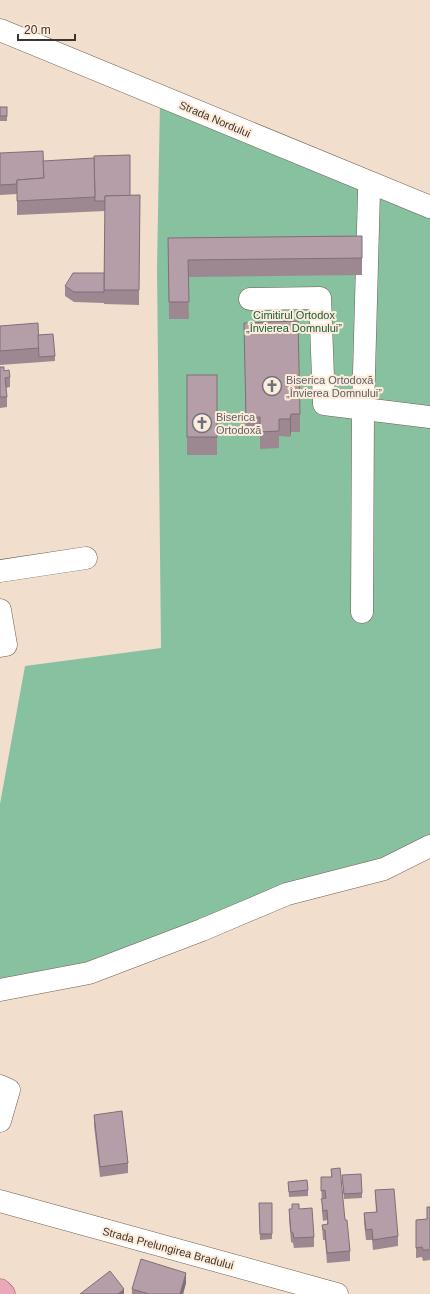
<svg xmlns="http://www.w3.org/2000/svg" width="430" height="1294" viewBox="0 0 430 1294" font-family="Helvetica,sans-serif">
  <style>
    .green { fill: #88c1a0 }
    .lines { fill: none; stroke-linecap: round; stroke-linejoin: round }
    .minor-casing { stroke: #6f5f4f; stroke-width: 23 }
    .major-casing { stroke: #a35b6b; stroke-width: 23 }
    .minor { stroke: #fff; stroke-width: 22 }
    .major { stroke: #e9a9ba; stroke-width: 22 }
    .wall { fill: #9d8891 }
    .shaded-wall { fill: #7f6f76 }
    .building { fill: #b69ea9; stroke: #7f6f76 }
    .labels { text-anchor: middle; stroke-width: 4; stroke-linejoin: round; paint-order: stroke }
    .street-label { font-size: 11px; fill: #3c352e; stroke: #feebd9 }
    .park-label { font-size: 11px; fill: #125e3c; stroke: #feebd9 }
    .worship-label { font-size: 11px; fill: #5b616d; stroke: #feebd9; text-anchor: start }
  </style>
  <rect width="100%" height="100%" fill="#f1decc"/>
  <polygon class="green" points="160,103 430,217 430,846 202,930 0,990 0,804 25,666 161,648 157,268"/>
  <g class="lines">
    <defs>
      <g id="minor">
        <polyline points="0,30 430,207"/>
        <polyline points="250,299 320,298 324,404 430,417"/>
        <polyline points="0,571 86,558"/>
        <polyline points="0,610 6,645 0,646"/>
        <polyline points="362,612 363,409 369,192 371,183"/>
        <polyline points="0,990 89,973 202,930 287,894 384,869 430,846"/>
        <polyline points="0,1086 9,1090 0,1121"/>
        <polyline points="0,1201 337,1294"/>
      </g>
      <polyline id="major" points="0,1290 4,1294"/>
    </defs>
    <use href="#minor" class="minor-casing"/>
    <use href="#major" class="major-casing"/>
    <use href="#minor" class="minor"/>
    <use href="#major" class="major"/>
  </g>
  <g class="wall">
    <rect x="0" y="107" width="7" height="14"/>
    <polygon points="0,153 43,166 130,196 140,195 139,305 104,304 104,300 104,303 74,302 65,296 65,286 104,273 105,211 17,215 17,194 0,195"/>
    <polygon points="362,236 362,275 188,277 189,319 169,319 168,238"/>
    <polygon points="244,323 300,414 300,432 291,432 290,437 279,436 279,448 260,449 260,435 246,435"/>
    <polygon points="0,326 38,335 55,356 55,361 0,365"/>
    <polygon points="0,367 10,377 10,387 6,388 7,397 7,407 0,408"/>
    <rect x="187" y="375" width="30" height="80"/>
    <polygon points="94,1115 128,1163 128,1173 100,1177 94,1125"/>
    <polygon points="331,1169 345,1220 350,1251 350,1261 327,1263 325,1240 323,1240 322,1225 327,1225 327,1220 323,1221 322,1212 321,1177 331,1177"/>
    <polygon points="342,1175 362,1193 362,1198 344,1199"/>
    <polygon points="288,1182 308,1190 308,1196 289,1197"/>
    <polygon points="375,1190 398,1236 398,1246 373,1250 372,1240 366,1240 364,1223 364,1213 376,1212"/>
    <polygon points="259,1203 272,1203 272,1239 260,1240"/>
    <polygon points="430,1207 430,1260 423,1261 422,1257 416,1258 416,1220 427,1219"/>
    <polygon points="289,1209 314,1237 314,1247 294,1248 293,1243 291,1242 289,1219"/>
    <polygon points="186,1283 183,1294 132,1294 132,1289"/>
  </g>
  <g class="shaded-wall">
    <polygon points="291,414 291,432 290,437 290,419"/>
    <polygon points="186,1273 186,1283 183,1294 180,1294"/>
    <polygon points="124,1289 124,1294 118,1294"/>
  </g>
  <g class="building">
    <rect x="0" y="107" width="7" height="9"/>
    <polygon points="43,151 44,178 17,180 17,184 0,185 0,153"/>
    <polygon points="130,155 130,196 105,196 105,201 95,201 94,156"/>
    <polygon points="94,158 95,197 17,201 17,180 44,178 43,161"/>
    <polygon points="140,195 139,290 104,290 105,196"/>
    <polygon points="362,236 362,258 188,260 189,302 169,302 168,238"/>
    <polygon points="73,273 104,273 104,292 74,292 65,286"/>
    <polygon points="298,321 300,414 291,414 290,419 279,419 279,431 260,432 260,417 246,418 244,323"/>
    <polygon points="38,323 39,348 0,351 0,326"/>
    <polygon points="53,334 55,356 39,357 38,335"/>
    <polygon points="0,367 4,367 4,371 9,370 10,377 5,378 7,397 0,397"/>
    <rect x="187" y="375" width="30" height="62"/>
    <polygon points="122,1111 128,1163 100,1167 94,1115"/>
    <polygon points="340,1168 345,1220 347,1220 350,1251 327,1253 325,1230 323,1230 322,1225 328,1224 327,1210 323,1211 322,1202 321,1199 326,1198 325,1190 321,1191 321,1177 332,1177 331,1169"/>
    <polygon points="361,1174 362,1193 344,1194 342,1175"/>
    <polygon points="307,1180 308,1190 289,1192 288,1182"/>
    <polygon points="394,1189 398,1236 373,1240 372,1229 366,1230 364,1213 377,1212 375,1190"/>
    <polygon points="259,1203 272,1203 272,1234 260,1234"/>
    <polygon points="292,1204 299,1204 299,1209 312,1208 314,1237 294,1238 293,1233 291,1232 289,1209 292,1209"/>
    <polygon points="427,1207 430,1207 430,1250 423,1250 422,1247 416,1248 416,1220 427,1219"/>
    <polygon points="141,1259 186,1273 180,1294 149,1294 132,1289"/>
    <polygon points="110,1271 124,1289 118,1294 80,1294"/>
  </g>
  <defs>
    <symbol id="church-ring" viewBox="-11 -11 22 22"><circle r="9.5" fill="#feebd9" stroke="#6b7280" stroke-width="1.5"/><path d="M-1.2-6h2.4v3.5h3.3v2.4h-3.3V6h-2.4V-.1h-3.3v-2.4h3.3Z" fill="#6b7280"/></symbol>
  </defs>
  <g fill-rule="evenodd">
    <use href="#church-ring" x="261" y="375" width="22" height="22"/>
    <use href="#church-ring" x="191" y="412" width="22" height="22"/>
  </g>
  <g class="labels">
    <g class="street-label">
      <text transform="translate(215 119) rotate(23)" y="4">Strada Nordului</text>
      <text transform="translate(168 1248) rotate(15)" y="4">Strada Prelungirea Bradului</text>
    </g>
    <g class="park-label">
      <text x="294" y="319">Cimitirul Ortodox<tspan x="294" dy="13">„Învierea Domnului”</tspan></text>
    </g>
    <g class="worship-label">
      <text x="286" y="384">Biserica Ortodoxă<tspan x="286" dy="13">„Învierea Domnului”</tspan></text>
      <text x="216" y="421">Biserica<tspan x="216" dy="13">Ortodoxă</tspan></text>
    </g>
  </g>
  <path d="M18 34v6h57v-6" fill="none" stroke="#3c352e" stroke-width="2"/>
  <text x="24" y="34" font-size="12" fill="#3c352e" stroke="#feebd9" stroke-width="3" paint-order="stroke">20 m</text>
</svg>
